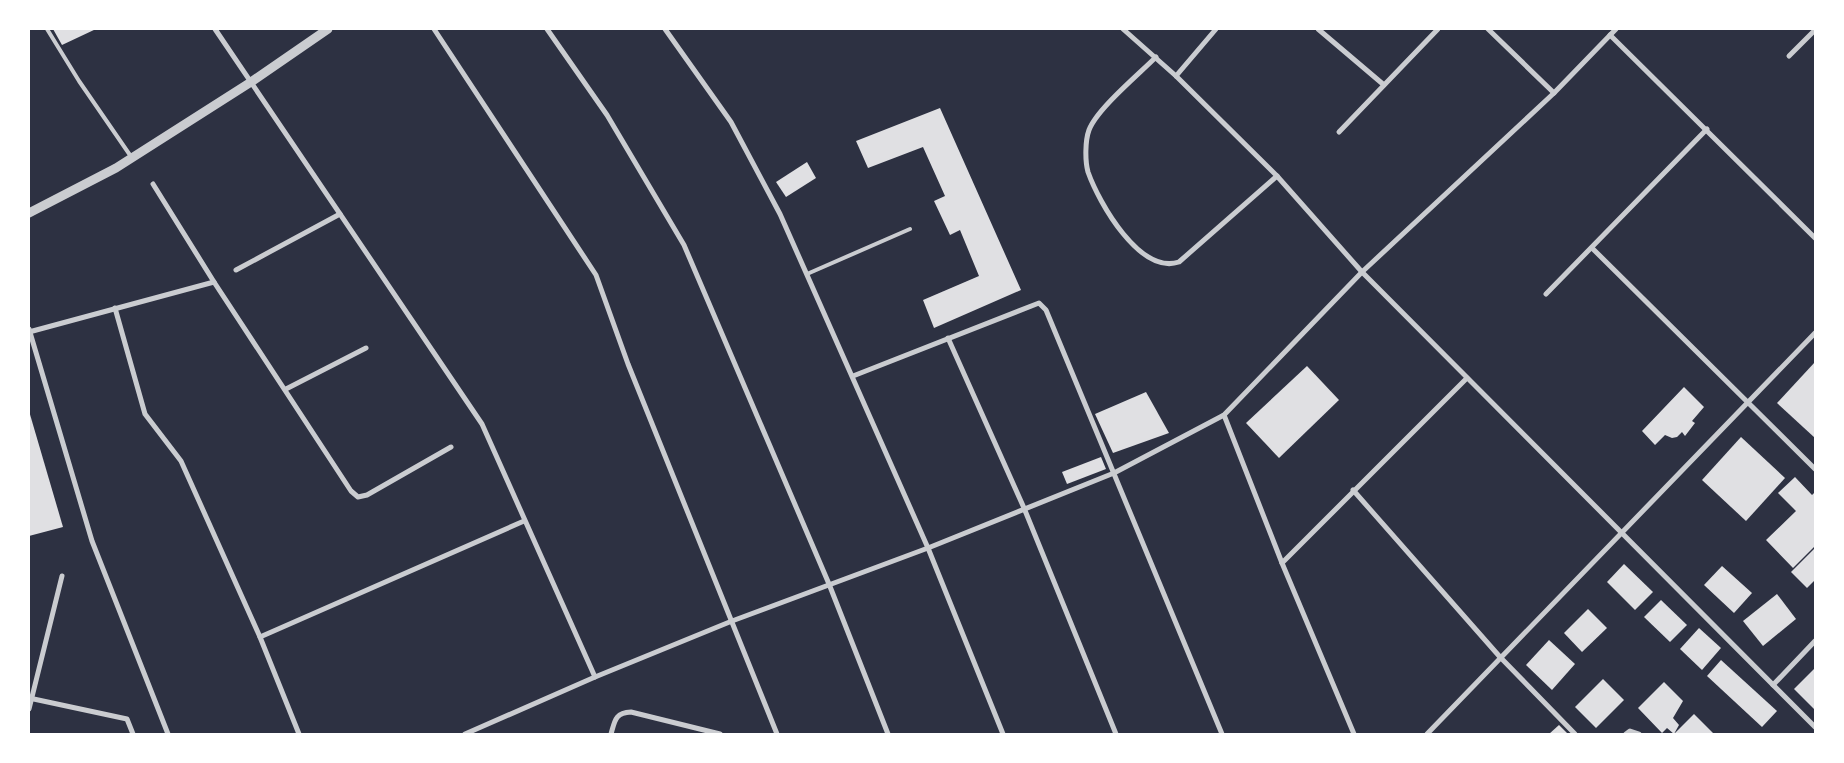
<svg xmlns="http://www.w3.org/2000/svg" width="1844" height="763" viewBox="0 0 1844 763" font-family="'Noto Sans',sans-serif">
  <style>
    .building { fill: #e0e0e3 }
    .lines { fill: none; stroke-linecap: round; stroke-linejoin: round }
    .service { stroke: #caccd0; stroke-width: 4 }
    .minor { stroke: #caccd0; stroke-width: 5 }
    .tertiary { stroke: #caccd0; stroke-width: 9 }
  </style>
  <rect width="100%" height="100%" fill="#2d3142"/>
  <g class="building">
    <polygon points="53,29 96,29 62,45"/>
    <polygon points="940,108 1021,290 934,328 923,300 979,276 960,230 950,235 934,201 945,196 923,147 868,168 856,141"/>
    <polygon points="807,162 816,178 786,197 776,182"/>
    <polygon points="1815,362 1815,438 1777,403"/>
    <polygon points="1307,366 1339,400 1279,458 1246,423"/>
    <polygon points="1684,387 1704,407 1692,421 1695,423 1685,436 1682,432 1677,437 1672,438 1665,435 1655,445 1642,431"/>
    <polygon points="1146,392 1169,433 1113,453 1095,414"/>
    <polygon points="29,411 63,527 29,536"/>
    <polygon points="1741,437 1785,478 1746,521 1702,480"/>
    <polygon points="1101,457 1106,469 1067,484 1062,472"/>
    <polygon points="1795,477 1812,495 1815,492 1815,546 1793,568 1766,540 1796,511 1778,493"/>
    <polygon points="1815,548 1815,580 1807,588 1791,572"/>
    <polygon points="1624,564 1653,592 1635,610 1607,582"/>
    <polygon points="1722,566 1752,593 1734,613 1704,585"/>
    <polygon points="1777,594 1796,619 1763,646 1743,621"/>
    <polygon points="1661,600 1687,625 1670,642 1644,617"/>
    <polygon points="1588,609 1607,628 1582,652 1564,633"/>
    <polygon points="1699,628 1721,648 1702,670 1680,649"/>
    <polygon points="1549,640 1575,664 1552,690 1526,665"/>
    <polygon points="1721,660 1777,711 1762,727 1707,676"/>
    <polygon points="1815,668 1815,710 1794,689"/>
    <polygon points="1603,679 1624,700 1596,728 1575,707"/>
    <polygon points="1664,682 1683,701 1673,718 1679,725 1674,734 1667,728 1662,733 1638,708"/>
    <polygon points="1694,714 1714,734 1674,734"/>
    <polygon points="1559,725 1568,734 1549,734"/>
  </g>
  <g class="lines">
    <g class="service">
      <polyline points="47,29 79,81 132,158"/>
      <polyline points="807,274 910,229"/>
    </g>
    <g class="minor">
      <polyline points="215,29 482,424 595,677"/>
      <polyline points="434,29 596,275 628,364 777,734"/>
      <polyline points="547,29 607,115 684,245 829,584 888,734"/>
      <polyline points="665,29 731,122 780,214 928,548 1003,734"/>
      <polyline points="1123,29 1176,76 1277,176 1362,272 1815,727"/>
      <polyline points="1318,29 1384,85"/>
      <polyline points="1488,29 1554,93"/>
      <polyline points="1610,35 1815,238"/>
      <polyline points="1789,56 1815,30"/>
      <path d="M1156,57c-18,18 -59,52 -67,73 -4,11 -4,31 -1,42 11,31 52,103 91,90l98,-86"/>
      <polyline points="1176,76 1216,29"/>
      <polyline points="1339,132 1438,29"/>
      <polyline points="153,184 214,282"/>
      <polyline points="1592,248 1815,469"/>
      <polyline points="236,270 340,214"/>
      <polyline points="1546,294 1707,129"/>
      <polyline points="115,308 145,414 181,461 260,637 299,734"/>
      <polyline points="29,329 92,541 168,734"/>
      <polyline points="29,332 214,282 351,491 358,497 367,495 451,447"/>
      <polyline points="948,338 1024,508 1116,734"/>
      <polyline points="853,376 1039,303 1046,310 1222,734"/>
      <polyline points="286,389 366,348"/>
      <polyline points="1224,415 1282,563 1354,734"/>
      <polyline points="1353,490 1500,657 1575,734"/>
      <polyline points="1282,563 1467,378"/>
      <polyline points="260,637 524,521"/>
      <polyline points="1773,685 1815,641"/>
      <polyline points="29,698 127,719 133,734"/>
      <polyline points="29,709 62,576"/>
      <polyline points="465,734 595,677 732,621 928,548 1114,473 1224,415 1362,272 1554,93 1616,29"/>
      <path d="M611,734c4,-14 4,-21 20,-22l89,22"/>
      <polyline points="1427,734 1815,333"/>
      <polyline points="1626,734 1630,731 1639,734"/>
    </g>
    <polyline class="tertiary" points="29,213 116,168 251,82 328,29"/>
  </g>
  <rect width="1844" height="763" fill="none" stroke="#ffffff" stroke-width="60"/>
</svg>
